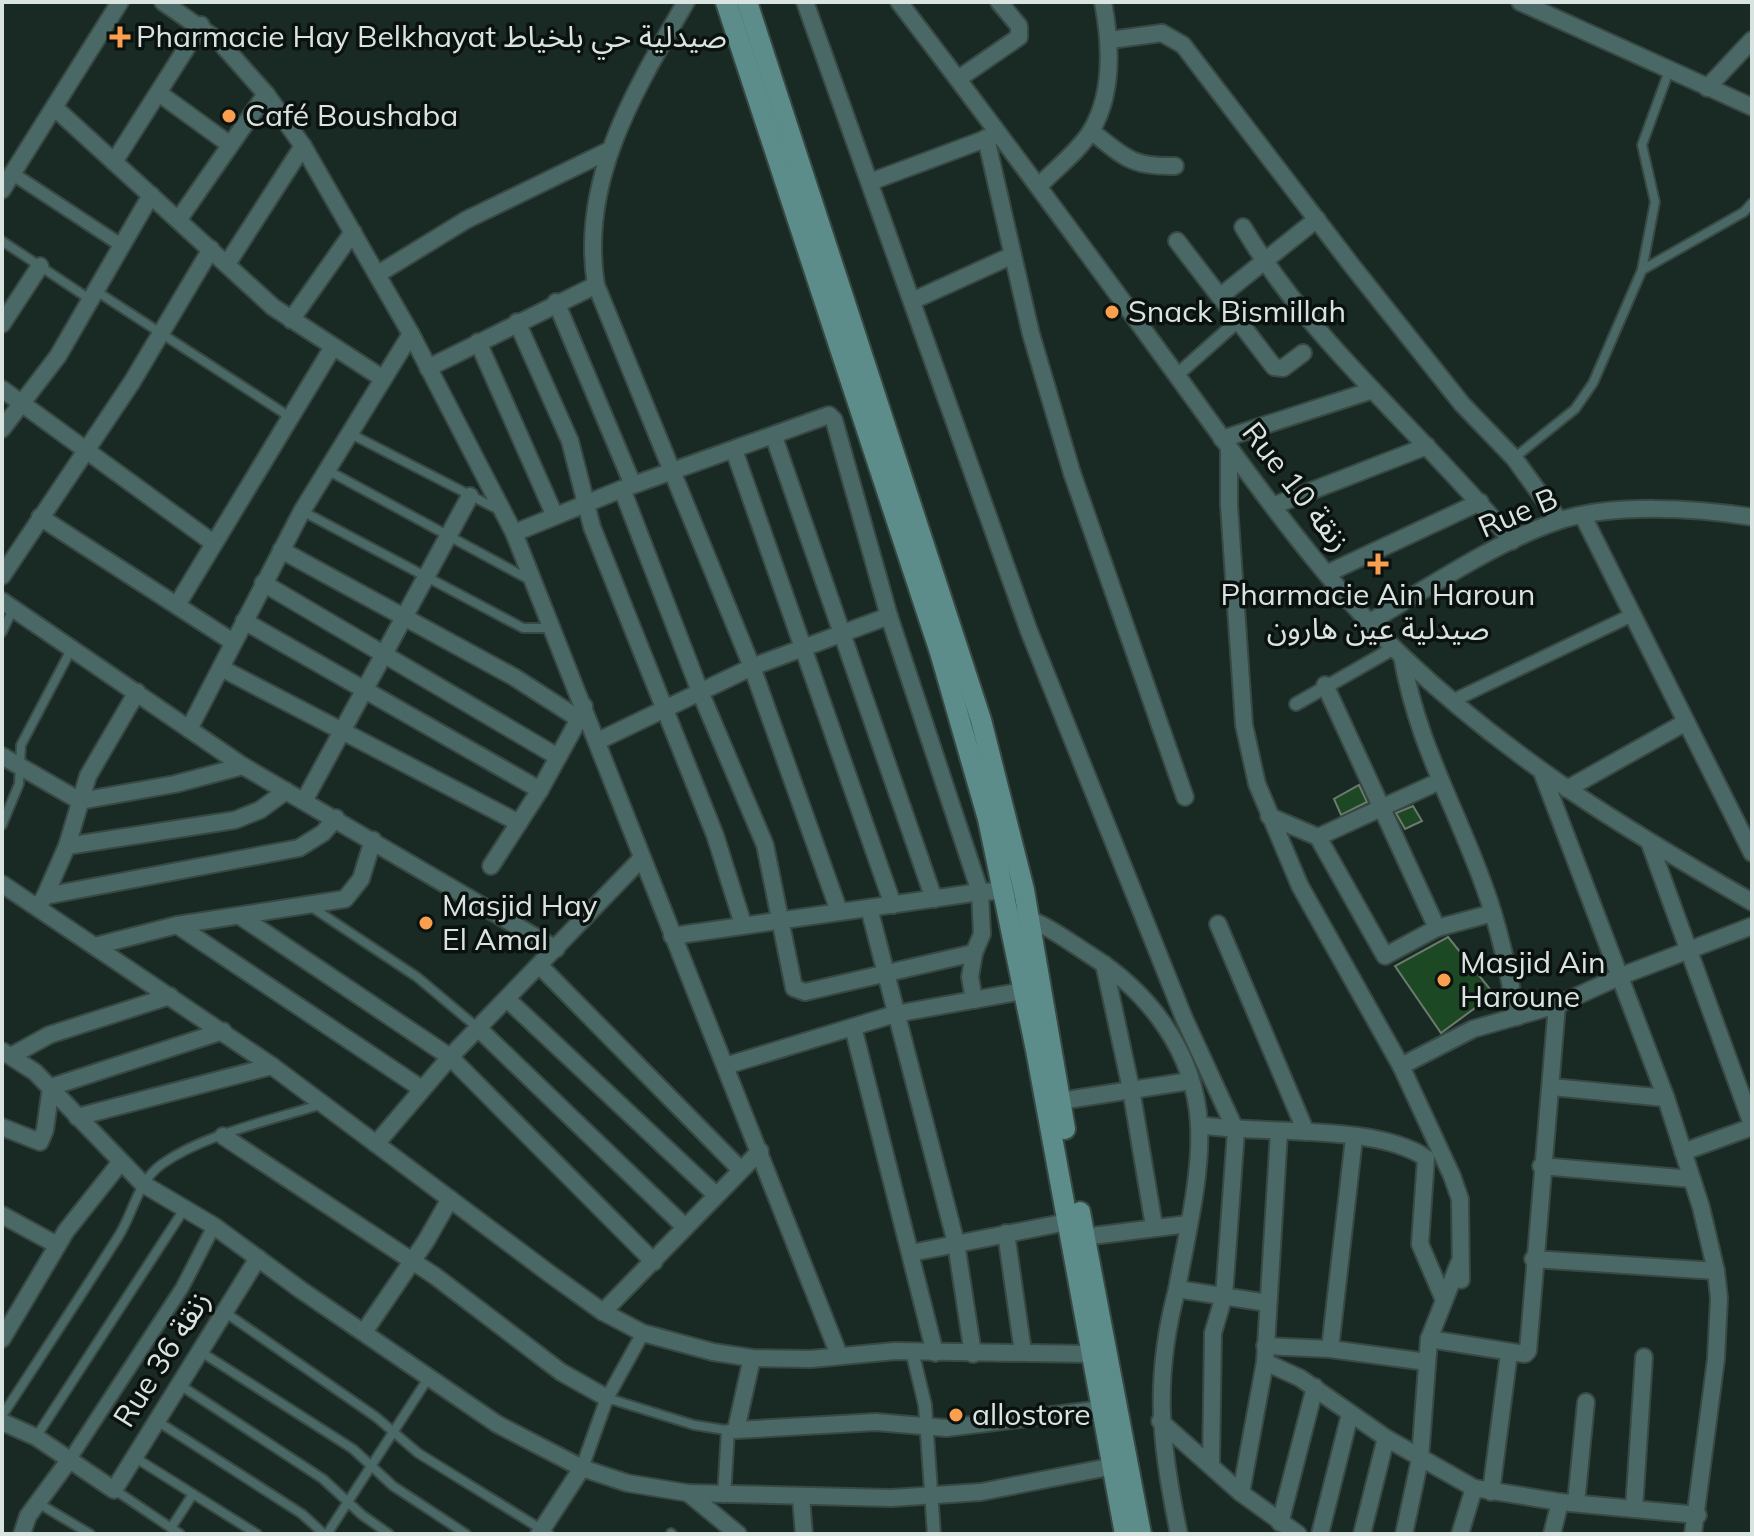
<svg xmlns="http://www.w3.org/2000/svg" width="1754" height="1536" viewBox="0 0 1754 1536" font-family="Mulish,'Noto Sans Arabic',sans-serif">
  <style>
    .building { fill: #1d4824; stroke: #6c7a6d; stroke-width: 2 }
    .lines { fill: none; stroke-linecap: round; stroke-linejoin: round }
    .service-casing { stroke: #384842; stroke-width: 12 }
    .pedestrian-casing { stroke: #384842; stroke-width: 16 }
    .minor-casing { stroke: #384842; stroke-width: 20 }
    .secondary-casing { stroke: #384842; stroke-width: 24 }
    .service { stroke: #4a6866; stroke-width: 8 }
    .pedestrian { stroke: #4a6866; stroke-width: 12 }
    .minor { stroke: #4a6866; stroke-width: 16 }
    .secondary { stroke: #5c8d8a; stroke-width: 20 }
    .poi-dot { fill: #fa9f4f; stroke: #0a110e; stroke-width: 3 }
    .labels { text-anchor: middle; stroke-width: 7; stroke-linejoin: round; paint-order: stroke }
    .poi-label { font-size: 30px; fill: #d9e3df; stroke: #0a110e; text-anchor: start }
    .street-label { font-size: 30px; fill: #d9e3df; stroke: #0a110e }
  </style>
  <rect width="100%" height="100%" fill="#192a24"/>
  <g class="building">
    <polygon points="1359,785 1367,802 1341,815 1334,799"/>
    <polygon points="1413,806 1422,821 1405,829 1396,813"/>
    <polygon points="1448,937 1494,994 1441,1033 1395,966"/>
  </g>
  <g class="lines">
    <defs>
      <g id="service">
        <polyline points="2,241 91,300"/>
        <polyline points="1642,270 1655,202 1642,145 1669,71"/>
        <polyline points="96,291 290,417"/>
        <polyline points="349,433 501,511"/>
        <polyline points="1514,458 1575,409 1593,383 1642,270 1744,212 1752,203"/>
        <polyline points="327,470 530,580"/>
        <polyline points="302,511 523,628 551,628"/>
        <polyline points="2,632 13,609"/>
        <polyline points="2,825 19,784 21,745 72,648"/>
        <polyline points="310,906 417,977 479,1029"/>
        <polyline points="226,1313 376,1417 418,1453 549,1534"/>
        <polyline points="201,1352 353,1449 393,1486 466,1534"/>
        <polyline points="180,1385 323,1479 362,1515 389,1534"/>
        <polyline points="607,1398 694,1425 732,1431"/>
        <path d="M2,1416c39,-60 78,-119 116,-179 16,-25 19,-55 44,-73 42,-30 111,-44 160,-60"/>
        <polyline points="157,1421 302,1514 324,1534"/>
        <polyline points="36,1437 185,1208"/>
        <polyline points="134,1457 257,1534"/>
        <polyline points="115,1490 180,1534"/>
        <polyline points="38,1503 90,1534"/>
        <polyline points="171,1528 193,1494"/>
        <polyline points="671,1533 672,1534"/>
        <polyline points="327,1534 429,1377"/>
      </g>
      <g id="pedestrian">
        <polyline points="13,174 121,245"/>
        <polyline points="1177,375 1239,320"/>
        <polyline points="1452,701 1632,615"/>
        <polyline points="1296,704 1394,648"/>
        <polyline points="912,1351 925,1405 934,1534"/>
        <polyline points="70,1459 182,1288 214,1226"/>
        <polyline points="582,1468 607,1398 643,1333"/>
        <polyline points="724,1496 728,1431"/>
      </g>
      <g id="minor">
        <polyline points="163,2 219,41 266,94 303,146 411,334 514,533 839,1355"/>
        <path d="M686,2c-51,88 -107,178 -90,283l156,382 87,244"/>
        <polyline points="805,2 1029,631 1184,1018 1236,1131 1224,1296 1213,1333 1211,1464"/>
        <path d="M899,2c92,120 182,242 271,364 70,96 147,208 232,290 108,103 223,173 350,246"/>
        <polyline points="1520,2 1752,107"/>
        <polyline points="1110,40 1162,33 1183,45 1353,267 1462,404 1514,458 1559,520"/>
        <polyline points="958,79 1019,37 1019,26 999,2"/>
        <polyline points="1707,88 1752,40"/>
        <polyline points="160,94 229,144"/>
        <polyline points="55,108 273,307 382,378"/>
        <path d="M1091,131c34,26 39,36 84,35"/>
        <polyline points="986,138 1031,334 1072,473 1185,797"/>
        <polyline points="114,162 201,25"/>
        <polyline points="870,182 996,135"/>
        <path d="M1039,186c16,-17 40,-35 52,-55 23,-38 20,-87 12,-129"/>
        <polyline points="2,190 120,2"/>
        <polyline points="179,219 266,94"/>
        <path d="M1243,227c71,119 182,208 269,314"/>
        <polyline points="1177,241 1274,367 1283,368 1303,353"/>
        <polyline points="227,264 303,146"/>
        <polyline points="378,274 466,220 608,151"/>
        <polyline points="1222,295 1317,219"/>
        <polyline points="912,301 1011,256"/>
        <polyline points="556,302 633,485"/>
        <polyline points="291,320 353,232"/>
        <polyline points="517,322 570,441 592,527 715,835 743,924"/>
        <polyline points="2,324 40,266"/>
        <polyline points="478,342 555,516"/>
        <polyline points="428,368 596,285"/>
        <polyline points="2,389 212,542"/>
        <polyline points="2,429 58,356 151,195"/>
        <polyline points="774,437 934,899"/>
        <polyline points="1222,439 1373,390"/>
        <polyline points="1229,448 1229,505 1244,725 1257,784 1300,886 1401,1066 1452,1176 1460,1199 1461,1280"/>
        <polyline points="734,450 893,905"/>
        <polyline points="1275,505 1427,446"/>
        <polyline points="1583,516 1752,853"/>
        <polyline points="40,517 233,642"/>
        <polyline points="514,533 622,489 829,415 834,420 889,616 980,892 982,934 974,953 805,992 794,988 765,845 701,694 622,489"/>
        <polyline points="281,550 514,677 579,719 584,706"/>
        <polyline points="1328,573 1480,502"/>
        <polyline points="2,576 132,382 211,249"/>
        <polyline points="263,583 558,757"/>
        <polyline points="2,601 243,766 556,949"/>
        <polyline points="177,605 333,347"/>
        <polyline points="244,621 540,790"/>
        <path d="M1370,622c56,-33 127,-81 188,-101 54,-18 138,-13 194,-4"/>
        <path d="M1402,656c15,87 53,149 82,230 16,43 24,86 33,131"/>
        <polyline points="221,668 519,823"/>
        <polyline points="1325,685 1437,928"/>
        <polyline points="189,729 302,511 411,334"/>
        <polyline points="598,741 752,667 889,616"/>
        <polyline points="2,756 80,801 175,784 243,766"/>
        <polyline points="1543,775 1666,1098 1701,1207 1716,1271 1719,1298 1716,1359 1693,1534"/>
        <polyline points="1567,789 1686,722"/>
        <polyline points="304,801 470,496"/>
        <polyline points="1269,816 1318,837 1385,956 1437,928 1493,913"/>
        <polyline points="1318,837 1440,781"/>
        <polyline points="1650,844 1752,1124"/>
        <polyline points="67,846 235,820 260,810 286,791"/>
        <polyline points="491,866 540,790 579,719"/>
        <polyline points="2,884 272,1066 550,1274 603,1312 643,1333 713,1352 752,1358 811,1359 895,1351 1091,1354"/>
        <polyline points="45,896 67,846 88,776 137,692"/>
        <polyline points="38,907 45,896 299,848 323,833 336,818"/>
        <polyline points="869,908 956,1243 973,1354"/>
        <polyline points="240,916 450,1057 654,1262"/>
        <path d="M1021,916c25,8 47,25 69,39 59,37 105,97 109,169 3,51 -13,114 -22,165"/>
        <polyline points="1218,924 1306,1132"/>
        <polyline points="177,925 422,1089"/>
        <polyline points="672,936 980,892 1024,890"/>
        <polyline points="95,946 177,925 345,899 361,879 373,840"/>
        <polyline points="974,953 970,977 974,1000"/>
        <polyline points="1104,964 1131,1089 1154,1226"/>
        <polyline points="540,966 739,1168"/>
        <polyline points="507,999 715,1194"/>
        <polyline points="853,1027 935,1353"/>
        <polyline points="479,1029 685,1227"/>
        <polyline points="2,1051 35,1072 143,1184 214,1226 301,1290 497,1424 582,1468 627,1483 688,1493 891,1498 981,1492 1114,1466"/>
        <polyline points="11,1056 49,1035 170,996"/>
        <polyline points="725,1066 895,1014 1023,991"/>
        <polyline points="1401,1066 1473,1029 1557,1005 1621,976 1752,926"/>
        <polyline points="1552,1087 1666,1098"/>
        <polyline points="1060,1101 1190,1081"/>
        <polyline points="77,1117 272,1066"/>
        <path d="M1199,1125c63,10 176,-2 227,33l-6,86 24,56"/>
        <polyline points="2,1127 40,1142 45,1130 51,1087 223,1031"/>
        <polyline points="223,1136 435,1276 561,1372 607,1398"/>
        <polyline points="376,1144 450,1057 642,858"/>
        <polyline points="1683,1152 1752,1127"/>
        <polyline points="1541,1166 1692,1179"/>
        <polyline points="2,1215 57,1245"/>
        <polyline points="1006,1233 1023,1352"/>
        <polyline points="1084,1237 1188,1224"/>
        <polyline points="911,1253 1067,1222"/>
        <polyline points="1533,1259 1716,1271"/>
        <polyline points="603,1312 760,1151"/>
        <polyline points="364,1332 426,1241 450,1199"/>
        <polyline points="2,1339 66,1231 120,1163"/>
        <polyline points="1429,1339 1525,1354 1528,1351 1557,1005"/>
        <polyline points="1265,1346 1330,1349 1427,1362"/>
        <polyline points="1330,1349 1354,1138"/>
        <polyline points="752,1358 736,1430 876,1422 946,1428 1102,1409"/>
        <polyline points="1265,1362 1300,1378 1386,1438 1474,1488 1560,1502 1698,1515"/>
        <polyline points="1160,1421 1241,1493 1298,1534"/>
        <polyline points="2,1422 36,1437 114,1490 258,1258"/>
        <polyline points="1491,1492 1509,1353"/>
        <polyline points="688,1493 738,1534"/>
        <polyline points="1241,1493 1265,1362 1279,1132"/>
        <polyline points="801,1498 804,1534"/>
        <polyline points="1576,1503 1586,1402"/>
        <polyline points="1634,1509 1644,1357"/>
        <polyline points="1280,1523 1315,1387"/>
        <polyline points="22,1534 28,1516 70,1459"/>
        <polyline points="539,1534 582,1468"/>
        <path d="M1179,1534c-19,-90 -26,-155 -2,-245l91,14"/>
        <polyline points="1320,1534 1350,1414"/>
        <polyline points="1362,1534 1386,1438"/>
        <polyline points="1404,1534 1420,1459 1429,1339 1459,1263"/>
        <polyline points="1460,1534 1474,1488"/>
        <polyline points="1552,1534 1560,1502"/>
      </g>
      <g id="secondary">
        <polyline points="726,2 940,652 988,819 1036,1050 1125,1534"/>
        <polyline points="747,2 981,720 1024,890 1065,1129"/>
        <polyline points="1080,1212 1141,1534"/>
      </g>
    </defs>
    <use href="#service" class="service-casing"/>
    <use href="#pedestrian" class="pedestrian-casing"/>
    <use href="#minor" class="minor-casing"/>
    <use href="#secondary" class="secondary-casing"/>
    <use href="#service" class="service"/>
    <use href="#pedestrian" class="pedestrian"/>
    <use href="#minor" class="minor"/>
    <use href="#secondary" class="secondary"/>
  </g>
  <g class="poi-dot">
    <path d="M116 25h8v8h8v8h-8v8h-8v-8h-8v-8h8z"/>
    <circle cx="229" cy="116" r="8"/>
    <circle cx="1112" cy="312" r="8"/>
    <path d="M1374 552h8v8h8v8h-8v8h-8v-8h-8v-8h8z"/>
    <circle cx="426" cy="923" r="8"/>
    <circle cx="1444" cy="980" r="8"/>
    <circle cx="956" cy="1415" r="8"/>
  </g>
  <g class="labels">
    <g class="poi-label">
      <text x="136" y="47">Pharmacie Hay Belkhayat صيدلية حي بلخياط</text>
      <text x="245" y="126">Café Boushaba</text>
      <text x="1128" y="322">Snack Bismillah</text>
      <text x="1378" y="605" text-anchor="middle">Pharmacie Ain Haroun<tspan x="1378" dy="34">صيدلية عين هارون</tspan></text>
      <text x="442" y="916">Masjid Hay<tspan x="442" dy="34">El Amal</tspan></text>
      <text x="1460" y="973">Masjid Ain<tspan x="1460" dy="34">Haroune</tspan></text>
      <text x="972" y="1425">allostore</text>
    </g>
    <g class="street-label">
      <text transform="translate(1296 487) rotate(52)" y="10">Rue 10 زنقة</text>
      <text transform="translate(1518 513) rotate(-23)" y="10">Rue B</text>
      <text transform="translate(162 1359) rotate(-58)" y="10">Rue 36 زنقة</text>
    </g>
  </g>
  <rect width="1754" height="1536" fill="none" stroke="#d9e3df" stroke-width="8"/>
</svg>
